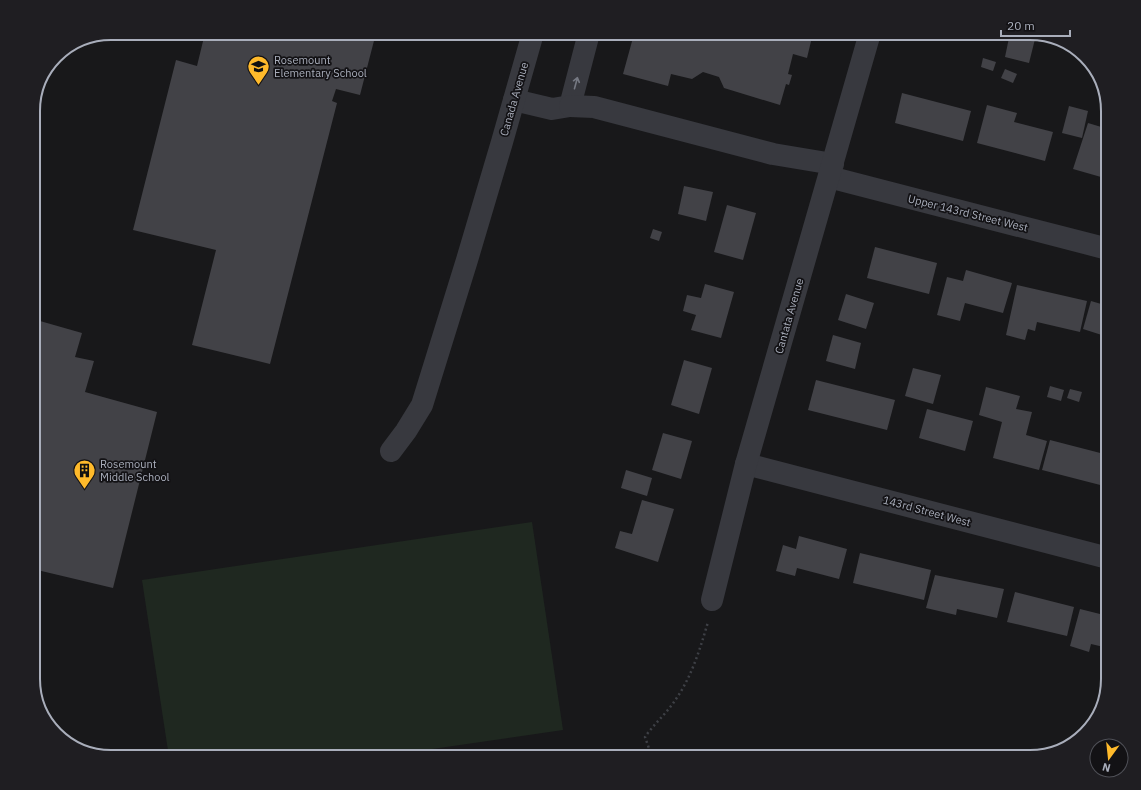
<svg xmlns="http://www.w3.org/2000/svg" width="1141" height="790" viewBox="0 0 1141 790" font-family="'IBM Plex Sans',sans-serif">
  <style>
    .green { fill: #1f2820 }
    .building { fill: #424247 }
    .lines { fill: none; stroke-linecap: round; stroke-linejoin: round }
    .path { stroke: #3e4046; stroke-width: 2.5; stroke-dasharray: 2 3; stroke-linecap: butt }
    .minor { stroke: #38393f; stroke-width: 22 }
    .oneway { stroke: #767983 }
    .labels { text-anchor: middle; stroke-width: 3.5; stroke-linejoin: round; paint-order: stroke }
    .poi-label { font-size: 11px; fill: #a9aebb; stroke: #131215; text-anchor: start }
    .street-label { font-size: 11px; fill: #a9aebb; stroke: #131215 }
    .rim { fill: none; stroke: #a9aebb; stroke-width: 2 }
  </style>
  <rect width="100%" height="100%" fill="#18181a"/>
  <polygon class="green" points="532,522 563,730 377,757 169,757 142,580"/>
  <g class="building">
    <polygon points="205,33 376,33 360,95 336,89 332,101 337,103 270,364 192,345 216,250 133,230 176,60 197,66"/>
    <polygon points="631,33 813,33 807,58 793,54 788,74 792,75 789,85 786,84 780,105 724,88 719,77 703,72 692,79 671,74 668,86 623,74 634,34"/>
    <polygon points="943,33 959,33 958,37"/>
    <polygon points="1010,33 1030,33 1036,35 1029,63 1005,57"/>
    <polygon points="983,58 996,62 993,71 981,67"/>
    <polygon points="1005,69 1017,74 1013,83 1001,78"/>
    <polygon points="902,93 971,111 963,141 895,123"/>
    <polygon points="987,105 1017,113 1014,122 1053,132 1045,161 977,143"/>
    <polygon points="1069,106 1088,111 1082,138 1062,133"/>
    <polygon points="1088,123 1108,129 1104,143 1108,145 1108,179 1073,169"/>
    <polygon points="684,186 713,192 706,221 678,214"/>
    <polygon points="727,205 756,213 743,260 714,252"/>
    <polygon points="653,229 662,232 659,241 650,238"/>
    <polygon points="875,247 937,263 929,294 867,278"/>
    <polygon points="966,270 1012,283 1003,313 965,303 960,321 937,315 947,277 963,281"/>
    <polygon points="705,284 734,292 721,338 691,330 696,315 683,311 687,295 701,298"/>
    <polygon points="1017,285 1087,301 1080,332 1037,322 1035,331 1028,329 1025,340 1006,335"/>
    <polygon points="846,294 874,303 866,329 838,320"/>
    <polygon points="1091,301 1108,306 1108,337 1083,329"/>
    <polygon points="33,319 82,333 75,357 94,361 85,392 157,412 113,588 33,569"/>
    <polygon points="833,335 861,343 855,369 826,361"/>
    <polygon points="684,360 712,368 699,414 671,405"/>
    <polygon points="913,368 941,375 933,404 905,396"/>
    <polygon points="816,380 895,400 887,430 808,410"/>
    <polygon points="1050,386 1064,390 1061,401 1047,397"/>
    <polygon points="986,387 1020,396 1016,409 1032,412 1026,435 1047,441 1039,470 993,458 1002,422 979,415"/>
    <polygon points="1070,389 1082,392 1079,402 1067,398"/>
    <polygon points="927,409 973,421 965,451 919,438"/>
    <polygon points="663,433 692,441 681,479 652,470"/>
    <polygon points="1050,440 1108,455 1108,487 1042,470"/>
    <polygon points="626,470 652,478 647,496 621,488"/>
    <polygon points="642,500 674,509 658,562 615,548 620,531 632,534"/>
    <polygon points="799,536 847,549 839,579 797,568 795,576 776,571 783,545 796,549"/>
    <polygon points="860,553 931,570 924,600 853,583"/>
    <polygon points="935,575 1004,589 997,618 957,609 956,615 926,608"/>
    <polygon points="1015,592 1074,607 1067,636 1007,622"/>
    <polygon points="1080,609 1108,616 1108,648 1091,644 1089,652 1070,646"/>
  </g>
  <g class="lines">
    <path class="path" d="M652,757l-7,-20c9,-13 22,-24 31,-38 16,-23 24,-50 32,-77"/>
    <g class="minor">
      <polyline points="514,100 552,109 570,106 589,33"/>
      <polyline points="570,106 594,107 773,154 833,164"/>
      <polyline points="829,177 1108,249"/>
      <polyline points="391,451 406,431 422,405 467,260 502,142 533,33"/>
      <polyline points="746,464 1108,558"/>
      <polyline points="712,600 746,464 870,33"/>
    </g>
  </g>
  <defs><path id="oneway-shaft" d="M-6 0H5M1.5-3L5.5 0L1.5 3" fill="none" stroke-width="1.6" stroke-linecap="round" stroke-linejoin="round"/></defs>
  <use class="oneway" href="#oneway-shaft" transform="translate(576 83) rotate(-75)"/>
  <defs>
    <symbol id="school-pin" viewBox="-11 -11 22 30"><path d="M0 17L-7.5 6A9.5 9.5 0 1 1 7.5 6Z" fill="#ffba2b" stroke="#131215"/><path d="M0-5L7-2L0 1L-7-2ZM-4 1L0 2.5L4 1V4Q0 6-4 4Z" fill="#111"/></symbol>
    <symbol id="building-pin" viewBox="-11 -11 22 30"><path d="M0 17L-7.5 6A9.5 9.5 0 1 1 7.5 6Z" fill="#ffba2b" stroke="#131215"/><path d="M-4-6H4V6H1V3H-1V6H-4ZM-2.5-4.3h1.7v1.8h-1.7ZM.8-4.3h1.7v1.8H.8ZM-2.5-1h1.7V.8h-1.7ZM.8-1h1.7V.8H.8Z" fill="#111"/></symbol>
  </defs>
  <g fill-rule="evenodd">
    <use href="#school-pin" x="246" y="54" width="25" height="34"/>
    <use href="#building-pin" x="72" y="458" width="25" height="34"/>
  </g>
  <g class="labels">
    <g class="poi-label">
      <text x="274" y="64">Rosemount<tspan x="274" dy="13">Elementary School</tspan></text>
      <text x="100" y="468">Rosemount<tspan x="100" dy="13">Middle School</tspan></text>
    </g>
    <g class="street-label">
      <text transform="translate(514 99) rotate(-74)" y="4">Canada Avenue</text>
      <text transform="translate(968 213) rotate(14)" y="4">Upper 143rd Street West</text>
      <text transform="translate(789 316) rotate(-74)" y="4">Cantata Avenue</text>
      <text transform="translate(927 511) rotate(15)" y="4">143rd Street West</text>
    </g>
  </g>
  <path d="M0 0H1141V790H0ZM111 40H1030A71 71 0 0 1 1101 111V679A71 71 0 0 1 1030 750H111A71 71 0 0 1 40 679V111A71 71 0 0 1 111 40Z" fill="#1f1e22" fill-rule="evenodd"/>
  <path class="rim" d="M111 40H1030A71 71 0 0 1 1101 111V679A71 71 0 0 1 1030 750H111A71 71 0 0 1 40 679V111A71 71 0 0 1 111 40Z"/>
  <g transform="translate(1109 758) rotate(195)"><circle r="19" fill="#131215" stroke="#4f5057"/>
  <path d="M0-3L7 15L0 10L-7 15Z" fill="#ffba2b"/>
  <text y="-6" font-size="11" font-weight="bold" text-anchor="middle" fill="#a9aebb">N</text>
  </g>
  <path d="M1001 30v6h69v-6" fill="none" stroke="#a9aebb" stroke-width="2"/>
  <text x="1007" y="30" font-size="12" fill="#a9aebb" stroke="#131215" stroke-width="3" paint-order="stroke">20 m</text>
</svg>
